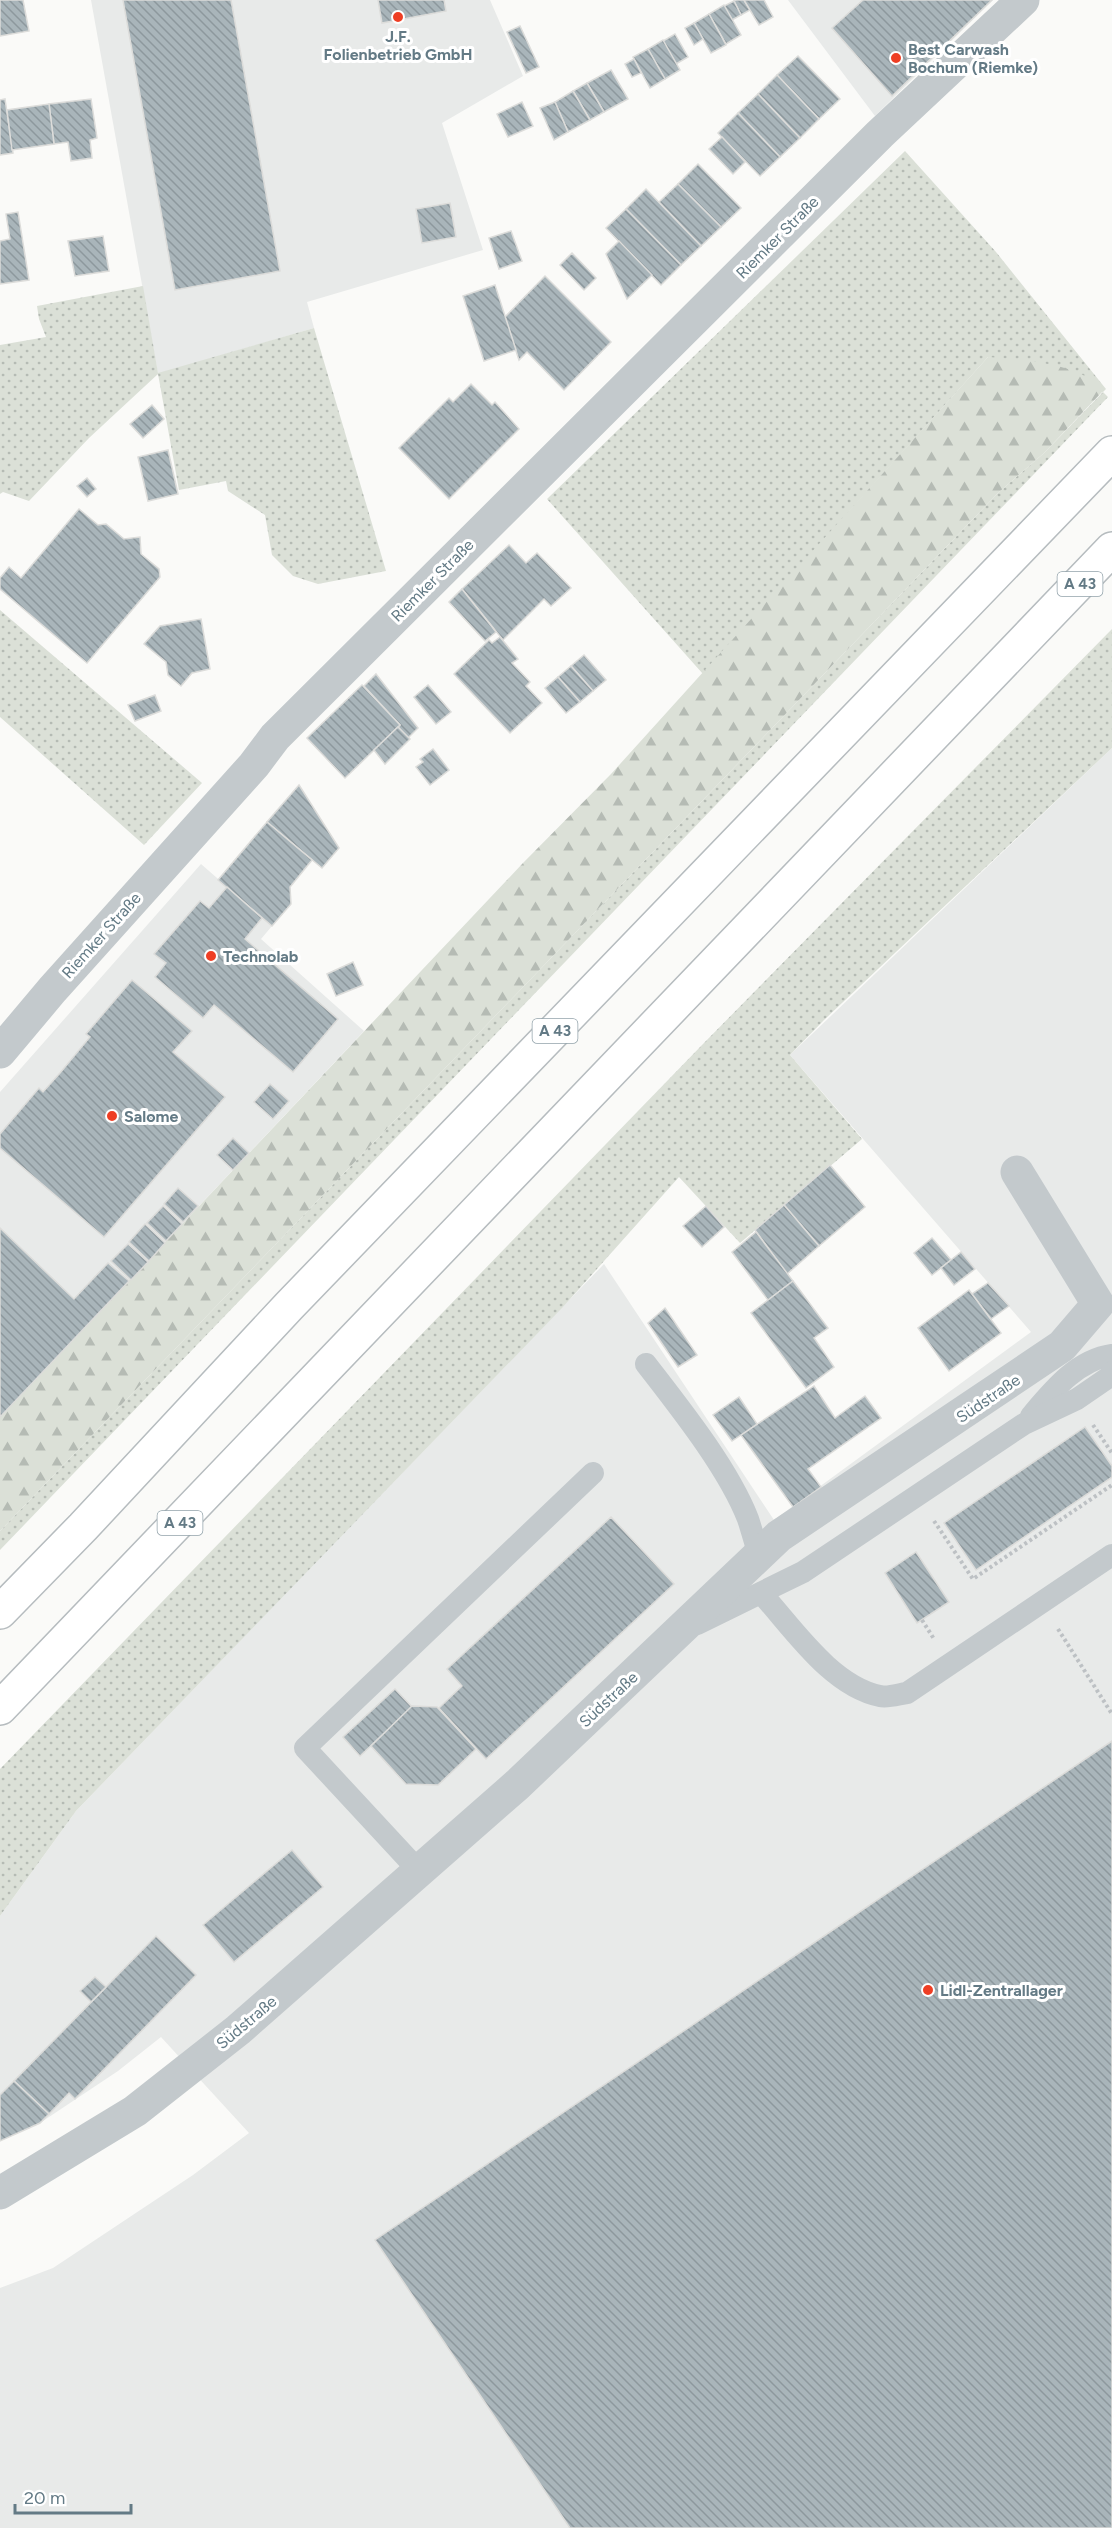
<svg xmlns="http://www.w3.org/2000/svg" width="1112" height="2528" viewBox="0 0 1112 2528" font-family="Figtree,sans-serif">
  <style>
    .built { fill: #e8eae9 }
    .grass { fill: url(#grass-dots) }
    .forest { fill: url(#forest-firs) }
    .building { fill: url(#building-back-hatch); stroke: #dcdcda; stroke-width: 1.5 }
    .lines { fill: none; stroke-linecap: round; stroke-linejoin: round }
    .highway-casing { stroke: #b6bcbf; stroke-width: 36 }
    .path { stroke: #bdc1c4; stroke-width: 4; stroke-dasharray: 3 3; stroke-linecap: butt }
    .lane { stroke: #c3c9cc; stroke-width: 22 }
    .street { stroke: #c3c9cc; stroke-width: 33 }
    .highway { stroke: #fff; stroke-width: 33 }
    .poi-dot { fill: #ee3e24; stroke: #fff; stroke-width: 2 }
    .labels { text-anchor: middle; stroke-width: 6; stroke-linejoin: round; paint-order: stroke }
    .shield { fill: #fff; stroke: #92a2aa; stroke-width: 1.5 }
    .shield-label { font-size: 15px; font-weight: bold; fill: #637a85 }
    .poi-label { font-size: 16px; font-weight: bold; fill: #637a85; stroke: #fff; text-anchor: start }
    .street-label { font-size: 16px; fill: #637a85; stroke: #fff }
  </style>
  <defs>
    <pattern id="grass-dots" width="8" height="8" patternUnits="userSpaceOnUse" patternTransform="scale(1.5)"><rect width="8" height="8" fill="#dbe0d7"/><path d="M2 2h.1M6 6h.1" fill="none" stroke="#b5bbb4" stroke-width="1.8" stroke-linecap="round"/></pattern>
    <pattern id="forest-firs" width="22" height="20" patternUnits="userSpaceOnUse" patternTransform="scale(1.5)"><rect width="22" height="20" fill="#dbe0d7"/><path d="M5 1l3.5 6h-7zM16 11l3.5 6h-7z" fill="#b5bbb4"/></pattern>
    <pattern id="building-back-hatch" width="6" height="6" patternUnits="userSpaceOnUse" patternTransform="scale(1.5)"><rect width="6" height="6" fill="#a9b5ba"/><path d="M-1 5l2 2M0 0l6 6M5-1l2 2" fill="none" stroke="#8d989d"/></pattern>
  </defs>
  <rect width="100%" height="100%" fill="#fafaf8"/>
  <g class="built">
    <polygon points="91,0 490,0 523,76 442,123 483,250 307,302 314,328 158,374"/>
    <polygon points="788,0 993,0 875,116"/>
    <polygon points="1112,748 1112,2528 0,2528 0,2288 53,2268 193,2175 249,2133 161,2037 118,2071 40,2123 0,2141 0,1916 76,1811 604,1264 774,1520 1031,1332 790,1055"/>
    <polygon points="201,864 272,926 261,939 364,1031 0,1417 0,1092"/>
  </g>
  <g class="grass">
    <polygon points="905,151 996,252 1106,389 1103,392 1108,397 0,1550 0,1531 998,493 1044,453 1103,392 988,357 703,674 547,499"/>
    <polygon points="143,286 158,373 314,328 386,571 318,584 293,576 272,555 265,515 228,491 226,481 179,490 158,374 89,438 29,501 3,492 0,494 0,345 46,337 39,319 37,306"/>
    <polygon points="0,610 202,783 144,845 0,717"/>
    <polygon points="1112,629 1112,748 824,1020 790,1055 862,1139 740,1243 679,1177 563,1307 76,1811 0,1916 0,1769 702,1045"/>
  </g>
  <path class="forest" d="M988,357c32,3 96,6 115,34l-59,62 -46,40 -998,1038v-114l523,-554 88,-89z"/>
  <g class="building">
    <polygon points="0,0 23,0 29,31 0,36"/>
    <polygon points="123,0 231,0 280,271 175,290"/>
    <polygon points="378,0 444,0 446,11 382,23"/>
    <polygon points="736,0 744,0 750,10 741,15 734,1"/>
    <polygon points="744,0 764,0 773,17 759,25"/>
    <polygon points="863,0 992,0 892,96 832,28"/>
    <polygon points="734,1 741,15 732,20 724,6"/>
    <polygon points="724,5 741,35 726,44 709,14"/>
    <polygon points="709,14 726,45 711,53 694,23"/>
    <polygon points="694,23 703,39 694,45 685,28"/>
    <polygon points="520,26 539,67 526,73 507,32"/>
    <polygon points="675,34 688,57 676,64 663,41"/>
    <polygon points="663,40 680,70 665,79 648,49"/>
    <polygon points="648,49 665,79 650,88 633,57"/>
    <polygon points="798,56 840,99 819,119 777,75"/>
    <polygon points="634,59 641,73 632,77 625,64"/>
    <polygon points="611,70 628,99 604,112 587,83"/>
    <polygon points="777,75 819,119 800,138 758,94"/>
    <polygon points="587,83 604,112 590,120 573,91"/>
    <polygon points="573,91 590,120 568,132 555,102"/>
    <polygon points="758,94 800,138 780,157 738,113"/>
    <polygon points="5,99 13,153 0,155 0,100"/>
    <polygon points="91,99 97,138 90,140 92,158 71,161 68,142 54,144 49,104"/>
    <polygon points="522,102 533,126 508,137 497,114"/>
    <polygon points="555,102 568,132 554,140 540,108"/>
    <polygon points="49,104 54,144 12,150 7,110"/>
    <polygon points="738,113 780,157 760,176 718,133"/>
    <polygon points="722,137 745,162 733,174 709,149"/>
    <polygon points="698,164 741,208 721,227 678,184"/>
    <polygon points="678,184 721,227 701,246 659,202"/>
    <polygon points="646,189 701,246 681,265 626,209"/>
    <polygon points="450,203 456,237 422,243 416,209"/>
    <polygon points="626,209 681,265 661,285 606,228"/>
    <polygon points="18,212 29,280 0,284 0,241 10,239 6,214"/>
    <polygon points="511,231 522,261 499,269 489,238"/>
    <polygon points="103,236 109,271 75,276 68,241"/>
    <polygon points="619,241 652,275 627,299 606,254"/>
    <polygon points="572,253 596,278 584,290 560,265"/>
    <polygon points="545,276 611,342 564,390 527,352 519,360 505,317"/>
    <polygon points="495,285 516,350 484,361 463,296"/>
    <polygon points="471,384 492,405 495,402 519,429 449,499 399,448 449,398 453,402"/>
    <polygon points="152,405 164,419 143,438 130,424"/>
    <polygon points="168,450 178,494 148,501 138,457"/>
    <polygon points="87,478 96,489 87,497 77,486"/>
    <polygon points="79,509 98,525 106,524 124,539 140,537 141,554 159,569 160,577 87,663 0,589 0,578 9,567 21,578"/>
    <polygon points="509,545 526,563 537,553 571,588 551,606 544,599 503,640 462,589"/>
    <polygon points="462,589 496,632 485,641 449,602"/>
    <polygon points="201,619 210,669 192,673 181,686 168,675 166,662 144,644 160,626"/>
    <polygon points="500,637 518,659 512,663 530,682 526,686 542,703 510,733 454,674 489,640 492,643"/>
    <polygon points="584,655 606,680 593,691 571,666"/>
    <polygon points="571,666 593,691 580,702 558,677"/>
    <polygon points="376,674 418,728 408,738 398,727 400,725 364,686"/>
    <polygon points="558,677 580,702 566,713 545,688"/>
    <polygon points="362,685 400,725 345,778 307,738"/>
    <polygon points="428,685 451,712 436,724 414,697"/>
    <polygon points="155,695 161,711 135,721 128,705"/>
    <polygon points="398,727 410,739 385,764 374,750"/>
    <polygon points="433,749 449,770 430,785 416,767 423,762 420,759"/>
    <polygon points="299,785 339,848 322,868 267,822"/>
    <polygon points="267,822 312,860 290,887 291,904 272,926 218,880"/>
    <polygon points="227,887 262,918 245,939 338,1019 293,1072 214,1005 203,1018 155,977 166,963 154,954 200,901 209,908"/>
    <polygon points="353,962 363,985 336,996 327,974"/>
    <polygon points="132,980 192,1031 173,1052 225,1097 104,1237 0,1148 0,1134 39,1088 43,1092 60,1073 90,1037 86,1034"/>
    <polygon points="270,1084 289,1101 273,1119 254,1102"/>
    <polygon points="233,1138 249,1153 233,1170 217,1155"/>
    <polygon points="830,1165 865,1207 819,1246 784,1205"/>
    <polygon points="178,1188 198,1206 183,1222 164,1204"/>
    <polygon points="784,1205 819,1246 787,1274 755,1230"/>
    <polygon points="163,1206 182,1224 166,1241 147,1223"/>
    <polygon points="706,1206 724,1227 702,1247 683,1226"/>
    <polygon points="145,1224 165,1243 149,1261 129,1242"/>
    <polygon points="0,1228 74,1299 108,1263 129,1281 0,1417"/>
    <polygon points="756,1232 793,1281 768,1300 732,1252"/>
    <polygon points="932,1238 951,1260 932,1275 914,1253"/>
    <polygon points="128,1244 148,1262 131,1280 111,1261"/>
    <polygon points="961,1252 975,1269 954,1285 941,1268"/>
    <polygon points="793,1281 828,1328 814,1338 834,1367 806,1388 751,1313"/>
    <polygon points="988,1283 1009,1306 991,1319 972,1294"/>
    <polygon points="969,1290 1001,1333 949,1371 918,1328"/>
    <polygon points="665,1308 697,1355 678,1367 648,1323"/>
    <polygon points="814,1386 835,1418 865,1396 881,1418 808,1469 821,1487 793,1507 741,1435"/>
    <polygon points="739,1397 757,1424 732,1441 713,1415"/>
    <polygon points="1085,1427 1112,1466 1112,1477 976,1570 944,1523"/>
    <polygon points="611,1517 674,1584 486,1759 439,1708 462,1686 447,1669"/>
    <polygon points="916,1552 949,1602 917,1623 885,1573"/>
    <polygon points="395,1689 412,1707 360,1756 343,1737"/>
    <polygon points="412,1706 437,1707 476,1749 438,1785 406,1784 371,1746"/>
    <polygon points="1112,1741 1112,2528 570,2528 375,2240"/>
    <polygon points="292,1850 323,1887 234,1962 203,1925"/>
    <polygon points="156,1936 196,1975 75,2099 69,2093 49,2114 14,2081"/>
    <polygon points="95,1977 106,1987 91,2002 80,1991"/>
    <polygon points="14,2081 49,2114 40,2123 0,2141 0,2095"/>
  </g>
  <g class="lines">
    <defs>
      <g id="highway">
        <polyline points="0,1612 83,1527 289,1306 1112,453"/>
        <polyline points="0,1708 1112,549"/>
      </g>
    </defs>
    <use href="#highway" class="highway-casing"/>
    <g class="path">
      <polyline points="1093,1425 1112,1453"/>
      <polyline points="934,1521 973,1579 1112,1485"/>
      <polyline points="922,1620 934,1639"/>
      <polyline points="1058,1629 1112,1714"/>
    </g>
    <g class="lane">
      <path d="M646,1364c34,44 82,104 102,155 4,12 7,24 11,36"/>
      <path d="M1031,1416c22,-26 46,-56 81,-61"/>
      <path d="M761,1593c32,35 70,93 119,103 8,2 19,-2 27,-3l205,-138"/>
      <polyline points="697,1624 803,1572 1024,1424 1077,1399 1109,1377 1112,1372"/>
      <polyline points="419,1871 305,1748 593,1473"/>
    </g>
    <g class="street">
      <polyline points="0,1052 52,990 254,765 275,737 880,134 1023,0"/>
      <polyline points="0,2193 135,2111 238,2030 517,1785 779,1536 1062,1346 1098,1304 1017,1172"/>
    </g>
    <use href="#highway" class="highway"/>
  </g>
  <g class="poi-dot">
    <circle cx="398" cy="17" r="6"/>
    <circle cx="896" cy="58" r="6"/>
    <circle cx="211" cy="956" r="6"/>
    <circle cx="112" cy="1116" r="6"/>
    <circle cx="928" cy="1990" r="6"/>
  </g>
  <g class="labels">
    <g class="shield">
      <rect x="1057.5" y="572" width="45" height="24" rx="4.5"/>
      <rect x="532.5" y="1019" width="45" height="24" rx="4.5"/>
      <rect x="157.5" y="1511" width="45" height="24" rx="4.5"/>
    </g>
    <g class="shield-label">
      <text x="1080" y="589">A 43</text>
      <text x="555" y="1036">A 43</text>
      <text x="180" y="1528">A 43</text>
    </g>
    <g class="poi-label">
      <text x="398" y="42" text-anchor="middle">J.F.<tspan x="398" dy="18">Folienbetrieb GmbH</tspan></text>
      <text x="908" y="55">Best Carwash<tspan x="908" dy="18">Bochum (Riemke)</tspan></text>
      <text x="223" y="962">Technolab</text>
      <text x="124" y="1122">Salome</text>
      <text x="940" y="1996">Lidl-Zentrallager</text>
    </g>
    <g class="street-label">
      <text transform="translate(777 237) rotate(-45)" y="6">Riemker Straße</text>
      <text transform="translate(432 580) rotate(-45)" y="6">Riemker Straße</text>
      <text transform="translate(101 935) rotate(-48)" y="6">Riemker Straße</text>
      <text transform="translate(988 1398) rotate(-34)" y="6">Südstraße</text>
      <text transform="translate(608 1699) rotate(-43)" y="6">Südstraße</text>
      <text transform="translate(246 2022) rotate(-40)" y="6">Südstraße</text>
    </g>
  </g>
  <path d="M15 2504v9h116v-9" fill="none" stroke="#637a85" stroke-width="3"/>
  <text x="24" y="2504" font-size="18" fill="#637a85" stroke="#ffffff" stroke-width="4.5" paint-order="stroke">20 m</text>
</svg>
